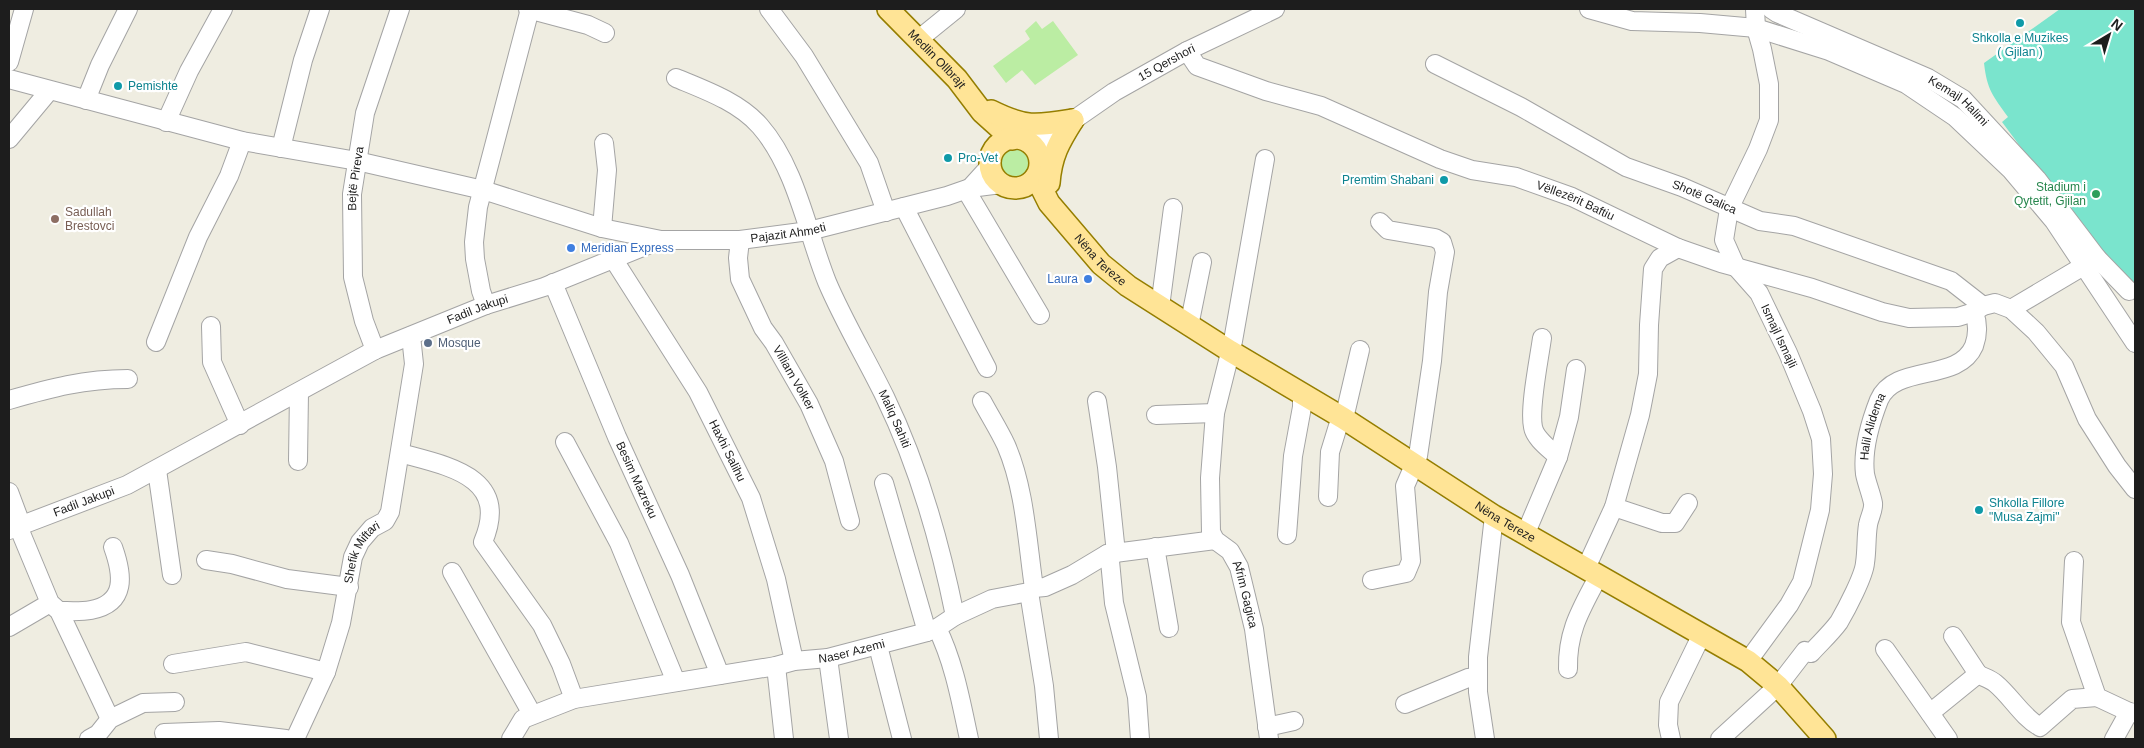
<svg xmlns="http://www.w3.org/2000/svg" width="2144" height="748" viewBox="0 0 2144 748" font-family="Arial,sans-serif">
  <style>
    .grass { fill: #bbeda3 }
    .pitch { fill: #7ae4cd }
    .lines { fill: none; stroke-linecap: round; stroke-linejoin: round }
    .minor-casing { stroke: #a4a4a4; stroke-width: 20 }
    .major-casing { stroke: #957e00; stroke-width: 24 }
    .minor { stroke: #fff; stroke-width: 18 }
    .major { stroke: #ffe496; stroke-width: 21 }
    .culture-dot { fill: #0f9aa8; stroke: #fff; stroke-width: 2 }
    .leisure-dot { fill: #2e9e5b; stroke: #fff; stroke-width: 2 }
    .education-dot { fill: #8d6e63; stroke: #fff; stroke-width: 2 }
    .shop-dot { fill: #3f7fe0; stroke: #fff; stroke-width: 2 }
    .service-dot { fill: #5c6f8a; stroke: #fff; stroke-width: 2 }
    .labels { text-anchor: middle; stroke-width: 4.5; stroke-linejoin: round; paint-order: stroke }
    .culture-label { font-size: 12px; fill: #0d838f; stroke: #fff; text-anchor: start }
    .street-label { font-size: 12px; fill: #1d1d1d; stroke: #fff }
    .leisure-label { font-size: 12px; fill: #27864d; stroke: #fff; text-anchor: end }
    .education-label { font-size: 12px; fill: #785e54; stroke: #fff; text-anchor: start }
    .shop-label { font-size: 12px; fill: #366cbe; stroke: #fff; text-anchor: start }
    .service-label { font-size: 12px; fill: #4e5e75; stroke: #fff; text-anchor: start }
  </style>
  <rect width="100%" height="100%" fill="#efede1"/>
  <g class="grass">
    <polygon points="1036,21 1042,29 1053,21 1078,55 1035,85 1022,70 1006,83 993,66 1030,39 1025,31"/>
    <circle cx="1015" cy="164" r="19"/>
  </g>
  <path class="pitch" d="M2060,9h75v279l-8,-7 -8,-14 -6,4 -111,-149 6,-5c-15,-21 -21,-27 -24,-54z"/>
  <g class="lines">
    <defs>
      <g id="minor">
        <polyline points="528,9 588,25 605,33"/>
        <polyline points="769,9 804,56 869,163 886,212"/>
        <polyline points="1589,9 1632,21 1700,23 1756,28 1829,51 1906,84 1955,117 2011,170 2054,221 2135,343"/>
        <path id="s1" d="M1771,9l6,4 151,65 35,21 74,80 60,79"/>
        <polyline points="919,39 956,9"/>
        <path id="s2" d="M1187,51l10,15 69,25 55,15 119,53 32,11 44,7 56,20 106,51 43,15 91,25 70,24 27,6 49,-1 16,-5 9,-6 12,-3 16,6 25,23 28,34 23,53 30,47 18,23"/>
        <polyline points="9,62 24,9"/>
        <path id="s3" d="M1435,64l86,43 105,60 56,20 78,34 34,5 157,55 32,25"/>
        <path id="s4" d="M676,78c29,12 63,24 84,48 36,41 47,106 67,156 17,40 39,76 58,115 33,68 55,145 70,219"/>
        <path id="s5" d="M9,79l233,62 115,20 126,29 119,38 59,12h79l69,-9 138,-35 23,-8 31,-4"/>
        <polyline points="86,100 100,65 128,9"/>
        <polyline points="166,122 189,71 223,9"/>
        <polyline points="9,139 49,91"/>
        <path id="s6" d="M1026,142l39,-16 49,-34 73,-41 88,-42"/>
        <polyline points="281,148 303,60 320,9"/>
        <polyline points="1039,156 1061,130"/>
        <path id="s7" d="M1265,159l-32,182 -18,72 -5,65 1,54 4,8 15,11 9,16 15,62 15,110"/>
        <polyline points="970,188 990,166"/>
        <polyline points="966,190 1040,315"/>
        <polyline points="904,207 987,368"/>
        <polyline points="602,228 607,170 604,143"/>
        <path id="s8" d="M740,240l-2,18 2,21 23,49 11,15 35,61 25,57 16,60"/>
        <path id="s9" d="M614,260l84,132 53,106 25,81 18,82"/>
        <path id="s10" d="M553,283l64,154 63,138 40,100"/>
        <polyline points="486,305 481,291 475,259 474,242 478,207 530,9"/>
        <polyline points="1160,307 1173,208"/>
        <polyline points="2011,309 2097,258 2129,291"/>
        <polyline points="211,326 212,362 240,425"/>
        <polyline points="1189,326 1202,262"/>
        <path d="M1542,338c-3,22 -13,70 -9,89 2,12 17,22 25,30"/>
        <polyline points="156,342 198,237 229,176 242,141"/>
        <path id="s11" d="M375,350l-11,-29 -11,-44 -1,-83 13,-81 35,-104"/>
        <path d="M9,400c42,-12 75,-21 119,-21"/>
        <path d="M982,401c8,15 17,29 24,44 19,44 21,95 28,143"/>
        <polyline points="1097,401 1107,467 1116,553"/>
        <polyline points="1156,415 1215,413"/>
        <polyline points="565,442 619,543 676,682"/>
        <path d="M400,453c47,13 111,23 83,89l59,83 19,39 13,35"/>
        <polyline points="298,461 299,392"/>
        <polyline points="157,470 172,575"/>
        <polyline points="884,483 927,632"/>
        <polyline points="9,492 21,524"/>
        <polyline points="1328,497 1330,452 1338,426 1346,410 1360,350"/>
        <polyline points="1614,507 1662,523 1675,523 1688,503"/>
        <polyline points="18,526 50,603 59,611 110,719"/>
        <path id="s12" d="M9,530l118,-45 248,-135 111,-45 58,-18 116,-47"/>
        <polyline points="1287,535 1293,456 1302,407 1302,394"/>
        <polyline points="1525,535 1558,457 1569,417 1576,369"/>
        <polyline points="1155,547 1169,628"/>
        <polyline points="1107,554 1110,561 1114,603 1137,697 1140,739"/>
        <polyline points="206,560 232,564 287,579 349,587"/>
        <polyline points="2074,561 2071,622 2097,697 2129,712 2135,713"/>
        <polyline points="1586,568 1614,507 1640,415 1648,374 1649,325 1653,269 1660,258 1678,248"/>
        <polyline points="452,572 532,714"/>
        <polyline points="1372,580 1406,573 1411,561 1405,486 1418,456 1432,361 1438,292 1445,252 1442,242 1435,238 1388,230 1380,222"/>
        <polyline points="1029,592 1044,686 1049,739"/>
        <path d="M59,611c10,0 22,1 32,-1 36,-7 32,-35 22,-63"/>
        <polyline points="9,627 50,603"/>
        <path d="M937,628c17,34 24,74 32,111"/>
        <polyline points="1953,636 1978,674"/>
        <polyline points="878,646 902,739"/>
        <polyline points="1885,649 1948,739"/>
        <polyline points="828,658 839,739"/>
        <polyline points="1748,661 1789,605 1802,582 1820,510 1823,474 1821,439 1812,411 1788,353 1759,293 1736,267 1724,240 1729,209 1758,149 1769,120 1769,84 1762,49 1756,28 1755,9"/>
        <polyline points="173,664 246,652 326,672"/>
        <polyline points="776,666 784,739"/>
        <path d="M1568,669c-1,-39 14,-61 31,-94"/>
        <polyline points="1405,704 1468,678 1478,677"/>
        <path d="M1930,713l48,-39c5,3 12,5 17,9 17,14 26,33 45,44l32,-28 25,-2"/>
        <polyline points="1267,727 1294,721"/>
        <polyline points="164,733 219,731 286,739"/>
        <polyline points="89,739 98,734 110,719 143,703 175,702"/>
        <path id="s13" d="M295,739l31,-67 15,-49 12,-66 7,-15 12,-14 13,-7 5,-9 24,-148 -3,-28"/>
        <path id="s14" d="M511,739l12,-20 51,-20 202,-33 18,-5 34,-3 99,-26 10,-4 18,-12 37,-17 37,-7 5,-4 11,-1 27,-12 35,-21 108,-14"/>
        <polyline points="1485,739 1478,692 1478,657 1494,516"/>
        <polyline points="1671,739 1668,725 1669,702 1702,634"/>
        <path id="s15" d="M1720,739l58,-53 27,-35 6,2c9,-10 20,-20 28,-31 7,-12 25,-46 26,-59 2,-13 1,-26 3,-38 1,-7 6,-15 5,-22 -2,-10 -6,-19 -8,-29 -3,-25 5,-51 14,-74 16,-37 79,-17 95,-54 4,-11 4,-23 0,-34"/>
        <polyline points="2114,739 2129,712"/>
      </g>
      <g id="major">
        <path id="s16" d="M888,9l69,70 25,33 30,27"/>
        <path d="M991,111c34,17 45,15 82,9"/>
        <circle cx="1015" cy="163" r="25"/>
        <path id="s17" d="M1036,177l13,26 52,61 27,22 102,65 113,67 151,98 254,145 30,25 47,53"/>
        <path d="M1049,183c2,-27 10,-41 24,-63"/>
      </g>
    </defs>
    <use href="#minor" class="minor-casing"/>
    <use href="#major" class="major-casing"/>
    <use href="#minor" class="minor"/>
    <use href="#major" class="major"/>
  </g>
  <g class="culture-dot">
    <circle cx="2020" cy="23" r="5"/>
    <circle cx="118" cy="86" r="5"/>
    <circle cx="948" cy="158" r="5"/>
    <circle cx="1444" cy="180" r="5"/>
    <circle cx="1979" cy="510" r="5"/>
  </g>
  <circle class="leisure-dot" cx="2096" cy="194" r="5"/>
  <circle class="education-dot" cx="55" cy="219" r="5"/>
  <g class="shop-dot">
    <circle cx="571" cy="248" r="5"/>
    <circle cx="1088" cy="279" r="5"/>
  </g>
  <circle class="service-dot" cx="428" cy="343" r="5"/>
  <g class="labels">
    <g class="culture-label">
      <text x="2020" y="42" text-anchor="middle">Shkolla e Muzikes<tspan x="2020" dy="14">( Gjilan )</tspan></text>
      <text x="128" y="90">Pemishte</text>
      <text x="958" y="162">Pro-Vet</text>
      <text x="1434" y="184" text-anchor="end">Premtim Shabani</text>
      <text x="1989" y="507">Shkolla Fillore<tspan x="1989" dy="14">"Musa Zajmi"</tspan></text>
    </g>
    <g class="street-label">
      <text dy="4" stroke="none"><textPath href="#s16" startOffset="70">Medlin Ollbrajt</textPath></text>
      <text dy="4" stroke="none"><textPath href="#s6" startOffset="162">15 Qershori</textPath></text>
      <text dy="4" stroke="none"><textPath href="#s1" startOffset="210">Kemajl Halimi</textPath></text>
      <text dy="4" stroke="none"><textPath href="#s11" startOffset="175">Bejtë Pireva</textPath></text>
      <text dy="4" stroke="none"><textPath href="#s3" startOffset="301">Shotë Galica</textPath></text>
      <text dy="4" stroke="none"><textPath href="#s2" startOffset="421">Vëllezërit Baftiu</textPath></text>
      <text dy="4" stroke="none"><textPath href="#s5" startOffset="800">Pajazit Ahmeti</textPath></text>
      <text dy="4" stroke="none"><textPath href="#s17" startOffset="106">Nëna Tereze</textPath></text>
      <text dy="4" stroke="none"><textPath href="#s12" startOffset="519">Fadil Jakupi</textPath></text>
      <text transform="translate(1779 336) rotate(65)" y="4">Ismajl Ismajli</text>
      <text dy="4" stroke="none"><textPath href="#s8" startOffset="152">Villiam Volker</textPath></text>
      <text dy="4" stroke="none"><textPath href="#s4" startOffset="421">Maliq Sahiti</textPath></text>
      <text dy="4" stroke="none"><textPath href="#s15" startOffset="375">Halil Alidema</textPath></text>
      <text dy="4" stroke="none"><textPath href="#s9" startOffset="222">Haxhi Salihu</textPath></text>
      <text dy="4" stroke="none"><textPath href="#s10" startOffset="214">Besim Mazreku</textPath></text>
      <text dy="4" stroke="none"><textPath href="#s12" startOffset="80">Fadil Jakupi</textPath></text>
      <text dy="4" stroke="none"><textPath href="#s17" startOffset="589">Nëna Tereze</textPath></text>
      <text dy="4" stroke="none"><textPath href="#s13" startOffset="200">Shefik Miftari</textPath></text>
      <text dy="4" stroke="none"><textPath href="#s7" startOffset="452">Afrim Gagica</textPath></text>
      <text dy="4" stroke="none"><textPath href="#s14" startOffset="360">Naser Azemi</textPath></text>
    </g>
    <g class="leisure-label">
      <text x="2086" y="191">Stadium i<tspan x="2086" dy="14">Qytetit, Gjilan</tspan></text>
    </g>
    <g class="education-label">
      <text x="65" y="216">Sadullah<tspan x="65" dy="14">Brestovci</tspan></text>
    </g>
    <g class="shop-label">
      <text x="581" y="252">Meridian Express</text>
      <text x="1078" y="283" text-anchor="end">Laura</text>
    </g>
    <g class="service-label">
      <text x="438" y="347">Mosque</text>
    </g>
  </g>
  <rect width="2144" height="748" fill="none" stroke="#1d1d1d" stroke-width="20"/>
  <g transform="translate(2109 35) rotate(38)" stroke="#ffffff" stroke-width="4" paint-order="stroke">
  <path d="M0-4L9 19L0 12L-9 19Z" fill="#1d1d1d"/>
  <text y="-8" font-size="14" font-weight="bold" text-anchor="middle" fill="#1d1d1d">N</text>
  </g>
</svg>
